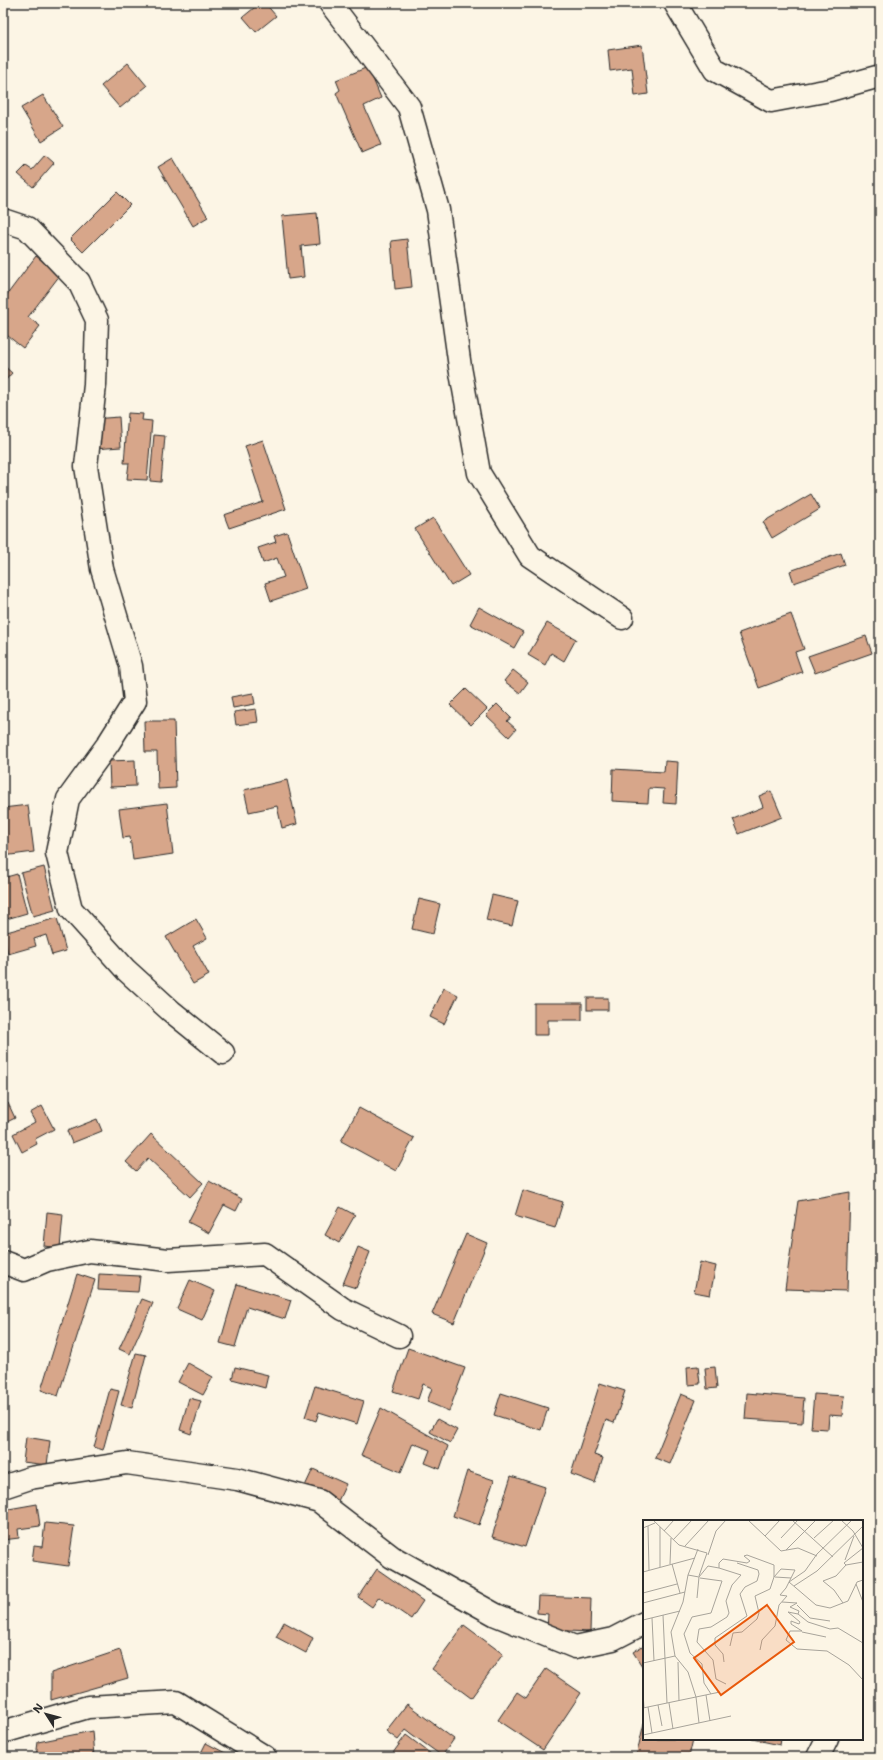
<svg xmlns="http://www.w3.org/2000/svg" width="883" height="1760" viewBox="0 0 883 1760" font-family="'Shantell Sans',sans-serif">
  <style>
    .building { fill: #d7a68a; stroke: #2b2b2b }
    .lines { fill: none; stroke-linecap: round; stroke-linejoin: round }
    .minor-casing { stroke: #2b2b2b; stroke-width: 25 }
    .minor { stroke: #fcf5e5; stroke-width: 22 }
    .inset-road { fill: none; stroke: #a8a49b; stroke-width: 1 }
    .view { fill: #e8590c; fill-opacity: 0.15; stroke: #e8590c; stroke-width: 2 }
    .inset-edge { fill: none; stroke: #2b2b2b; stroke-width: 2 }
  </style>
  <rect width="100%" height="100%" fill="#fcf5e5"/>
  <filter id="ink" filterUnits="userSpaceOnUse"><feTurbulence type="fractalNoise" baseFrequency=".025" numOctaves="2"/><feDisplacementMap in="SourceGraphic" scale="8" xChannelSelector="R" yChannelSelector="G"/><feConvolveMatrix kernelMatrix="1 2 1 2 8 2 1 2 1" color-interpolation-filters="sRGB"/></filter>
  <g filter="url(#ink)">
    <g class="building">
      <polygon points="260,3 265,3 276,16 256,32 243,17"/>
      <polygon points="642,45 648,94 635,96 632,68 610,71 608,50"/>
      <polygon points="128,63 147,86 120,108 101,86"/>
      <polygon points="368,67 381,98 364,106 381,145 362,153 336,93 340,90 336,80"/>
      <polygon points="43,95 63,127 41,141 21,108"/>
      <polygon points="45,155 54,163 33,187 18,174 26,166 32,170"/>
      <polygon points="173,158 208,217 193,226 158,167"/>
      <polygon points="117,192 130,205 83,252 70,239"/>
      <polygon points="317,213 320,244 301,246 304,277 288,279 282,216"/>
      <polygon points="407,239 412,287 395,289 391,241"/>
      <polygon points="36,256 60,275 28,317 40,326 23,348 3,332 3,300"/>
      <polygon points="3,365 12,373 3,383"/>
      <polygon points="128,413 143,414 142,420 152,421 147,480 127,479 129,463 124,463"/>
      <polygon points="119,417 121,447 94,449 92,419"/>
      <polygon points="154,435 165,436 161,482 150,481"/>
      <polygon points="263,440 286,509 229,528 224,515 263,502 245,446"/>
      <polygon points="811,494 820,509 772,538 763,522"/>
      <polygon points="433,518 469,575 451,586 415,529"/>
      <polygon points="287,532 306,589 271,601 265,583 284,577 277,558 263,563 258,548 276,542 274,536"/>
      <polygon points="841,553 845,565 794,583 790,571"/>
      <polygon points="479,607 523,632 514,648 470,624"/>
      <polygon points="791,614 804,649 795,652 802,672 759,688 739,633"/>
      <polygon points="547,623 576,639 564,661 551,653 545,665 528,655"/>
      <polygon points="866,636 872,653 815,673 808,656"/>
      <polygon points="513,670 528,682 520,693 504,681"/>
      <polygon points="466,689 487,709 471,725 450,705"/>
      <polygon points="253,693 255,704 233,708 231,697"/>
      <polygon points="497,704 511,718 507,721 516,729 509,737 486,715"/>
      <polygon points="256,709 258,722 236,725 234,712"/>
      <polygon points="144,721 174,721 176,788 158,789 157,752 145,752"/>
      <polygon points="135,760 136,786 110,787 109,761"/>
      <polygon points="665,761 678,762 676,804 663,803 664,789 649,788 648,803 612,801 613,769 664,772"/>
      <polygon points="287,780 297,824 282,828 277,806 249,812 244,790"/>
      <polygon points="771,791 782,817 739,834 733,819 763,807 759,796"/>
      <polygon points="167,803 173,854 133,860 130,837 123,838 119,809"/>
      <polygon points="28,805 34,852 3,856 3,808"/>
      <polygon points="44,867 55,910 33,916 21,873"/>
      <polygon points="17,874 27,913 3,920 3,878"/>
      <polygon points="492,895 518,901 512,926 486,920"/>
      <polygon points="419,899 440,904 433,934 412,929"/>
      <polygon points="57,918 66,951 52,955 46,935 34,939 36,946 8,954 3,933"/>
      <polygon points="196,919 207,938 193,946 209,975 193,984 166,937"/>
      <polygon points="444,988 458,995 444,1024 430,1017"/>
      <rect x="587" y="998" width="21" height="12"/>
      <polygon points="534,1003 582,1003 582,1020 548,1020 548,1035 534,1035"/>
      <polygon points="8,1103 15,1118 3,1124 3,1106"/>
      <polygon points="42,1106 54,1129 35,1139 37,1144 22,1152 13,1134 35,1122 30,1113"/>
      <polygon points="359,1108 414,1138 396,1171 341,1141"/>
      <polygon points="97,1119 102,1131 72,1143 67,1131"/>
      <polygon points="151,1134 203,1183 190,1197 148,1158 136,1171 126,1162"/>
      <polygon points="209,1181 242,1199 236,1211 224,1205 209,1233 188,1222"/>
      <polygon points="523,1190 563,1202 555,1228 515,1216"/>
      <polygon points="850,1192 847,1291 785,1289 798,1201"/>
      <polygon points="340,1207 355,1215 339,1243 325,1235"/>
      <polygon points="47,1212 63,1214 60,1248 44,1246"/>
      <polygon points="466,1234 487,1243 454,1323 432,1314"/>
      <polygon points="358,1247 370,1252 356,1288 343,1284"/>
      <polygon points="700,1262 716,1266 710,1295 694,1292"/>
      <polygon points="77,1274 95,1280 58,1396 41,1390"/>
      <polygon points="99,1274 140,1276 138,1292 98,1290"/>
      <polygon points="190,1280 215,1291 202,1320 177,1309"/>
      <polygon points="237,1284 291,1300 285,1319 247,1307 235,1347 220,1343"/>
      <polygon points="142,1299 153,1303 130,1354 119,1349"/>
      <polygon points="408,1348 465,1368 449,1411 427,1402 432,1388 423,1384 418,1399 393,1391"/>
      <polygon points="136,1353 146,1355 132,1408 121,1405"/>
      <polygon points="188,1363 213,1377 203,1395 178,1382"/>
      <polygon points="698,1366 700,1384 688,1385 687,1367"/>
      <polygon points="235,1367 268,1375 265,1388 232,1379"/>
      <polygon points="715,1367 717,1388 707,1389 705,1368"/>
      <polygon points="600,1383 625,1391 614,1423 606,1420 594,1455 603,1458 595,1483 571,1474"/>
      <polygon points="315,1386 364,1401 357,1424 319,1412 316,1421 305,1417"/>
      <polygon points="110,1389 119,1391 103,1450 94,1447"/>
      <polygon points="501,1393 548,1408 541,1430 494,1415"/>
      <polygon points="747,1393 804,1398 802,1423 745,1419"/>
      <polygon points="681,1394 696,1400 670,1464 655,1458"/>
      <polygon points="814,1394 844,1396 842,1416 829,1415 828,1429 811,1428"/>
      <polygon points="189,1398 201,1401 191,1434 180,1430"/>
      <polygon points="381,1408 448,1446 440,1469 425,1463 430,1450 413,1443 401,1472 361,1455"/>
      <polygon points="437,1419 457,1430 450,1443 430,1432"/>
      <polygon points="26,1437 50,1441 47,1465 23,1462"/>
      <polygon points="313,1469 346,1484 338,1501 305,1486"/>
      <polygon points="467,1471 494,1480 479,1525 453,1516"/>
      <polygon points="511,1476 545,1487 525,1547 492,1537"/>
      <polygon points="37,1504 40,1526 18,1529 19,1538 3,1540 3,1510"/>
      <polygon points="45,1523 74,1526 68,1566 32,1561 34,1546 42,1547"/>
      <polygon points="377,1569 423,1601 411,1619 379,1597 372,1607 358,1597"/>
      <polygon points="538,1596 591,1598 590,1632 547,1630 548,1614 537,1613"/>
      <polygon points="284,1622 313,1638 306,1653 276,1637"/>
      <polygon points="464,1625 503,1654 471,1698 432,1669"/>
      <polygon points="644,1645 644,1669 633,1652"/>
      <polygon points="120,1650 128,1678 51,1700 51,1673"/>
      <polygon points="546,1669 581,1693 543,1750 498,1720 517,1692 526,1698"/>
      <polygon points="407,1704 454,1739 442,1756 406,1730 398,1740 386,1731"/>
      <polygon points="644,1723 644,1739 693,1739 689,1757 636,1757"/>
      <polygon points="92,1731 94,1757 36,1757 38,1742"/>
      <polygon points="406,1735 435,1757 390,1757"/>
      <polygon points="752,1739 781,1739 780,1745"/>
      <polygon points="206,1743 233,1757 199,1757"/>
    </g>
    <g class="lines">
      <defs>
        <g id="minor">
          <polyline points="330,3 409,107 438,210 460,367 479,473 530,556 622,618"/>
          <polyline points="675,3 715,70 771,101 830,90 880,76"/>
          <polyline points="3,220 27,228 79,282 97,320 95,385 86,466 102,569 131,666 135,701 108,744 68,799 57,853 71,909 126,970 171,1011 223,1053"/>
          <polyline points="3,1262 24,1270 47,1260 90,1251 168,1260 265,1254 343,1309 399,1336"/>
          <polyline points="3,1487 30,1478 127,1463 237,1479 319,1501 392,1557 496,1615 575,1647 613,1639 644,1623"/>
          <polyline points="3,1732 88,1707 176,1702 265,1757"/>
          <polyline points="818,1757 827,1739"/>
        </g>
      </defs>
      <use href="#minor" class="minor-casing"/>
      <use href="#minor" class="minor"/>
    </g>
  </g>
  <g transform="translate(643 1520)">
    <rect width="220" height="220" fill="#fcf5e5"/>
    <path class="inset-road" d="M10,0l26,25 28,8 -8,23M105,0l33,31 17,-3 19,8M149,0l41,37M198,0l12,11 10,17M209,0l-35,34 -12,17 -16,11 27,23 14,3 18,-7 9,-19 6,-2M5,6l1,44M0,8l12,-5M21,11l10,-11M122,16l15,-16M138,18l17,-18M171,18l20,-18M30,20l19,-20M42,26l24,-26M220,28l-19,15 2,2 17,-3M143,30l30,-30M65,35l8,-24 10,-11M202,40l9,-24M27,44l1,-26M29,44l8,29M17,47v-40M76,48l22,7 -9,10 -6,16 3,12 -2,4 -16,10 -12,2 -2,13 16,18 3,19 10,5M0,52l52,-14M45,55l10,-26M56,57l-11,-2 -5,27 -12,30 4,24 13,16 8,25 3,26M132,57l16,1M57,58l22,3 -11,32 -19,4 -8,17 6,19 12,11 2,19 7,11M213,64l7,18M151,66l23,-15 46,-45M0,73l34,-9M54,78l2,-21 9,-11 11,2v-5l4,-4 24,4 3,-2 -6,-5 3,-1 27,10v12l7,-8 14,1 -9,18 -6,7 7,1 -8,9 -4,21 -13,14 -2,10M139,82l15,1 -7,4 9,4 -1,3 -10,-2 12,10 -1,2 -8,-3v3l11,7h-12l-4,9 11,9 30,2 22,14 14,15M0,83l42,-11M200,83l-9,-13 -11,-9 13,-5 10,-11M154,85l13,13 20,3M155,94l10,8 22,7 8,-1 25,15M20,95l4,88M9,98l2,43M0,100l37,-9M159,112l24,5M87,126l3,-13 9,-1 15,-13 2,-6 -4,-17 15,-7 4,-12M35,142l1,39M81,142l-1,-8 -8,-9v-7l32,-22 -7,-22 5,-7 12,-6 2,-7 -1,-4 -21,-7M0,143l32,-7M0,172l1,16M63,175l4,26M26,183l4,26M15,185l4,21M5,187l4,26M0,188l77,-16M0,215l88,-19"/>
    <path class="view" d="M124,85l27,37 -73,53 -27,-37z"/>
    <rect width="220" height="220" class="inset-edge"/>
  </g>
  <rect width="883" height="1760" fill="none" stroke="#fcf5e5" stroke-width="16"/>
  <rect x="8" y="8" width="867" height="1744" fill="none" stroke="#2b2b2b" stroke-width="1.5" filter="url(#ink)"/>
  <g transform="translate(46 1714) rotate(306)" stroke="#fcf5e5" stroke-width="3" paint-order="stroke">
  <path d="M0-3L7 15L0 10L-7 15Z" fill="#2b2b2b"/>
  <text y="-6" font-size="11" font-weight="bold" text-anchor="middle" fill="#2b2b2b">N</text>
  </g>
</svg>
